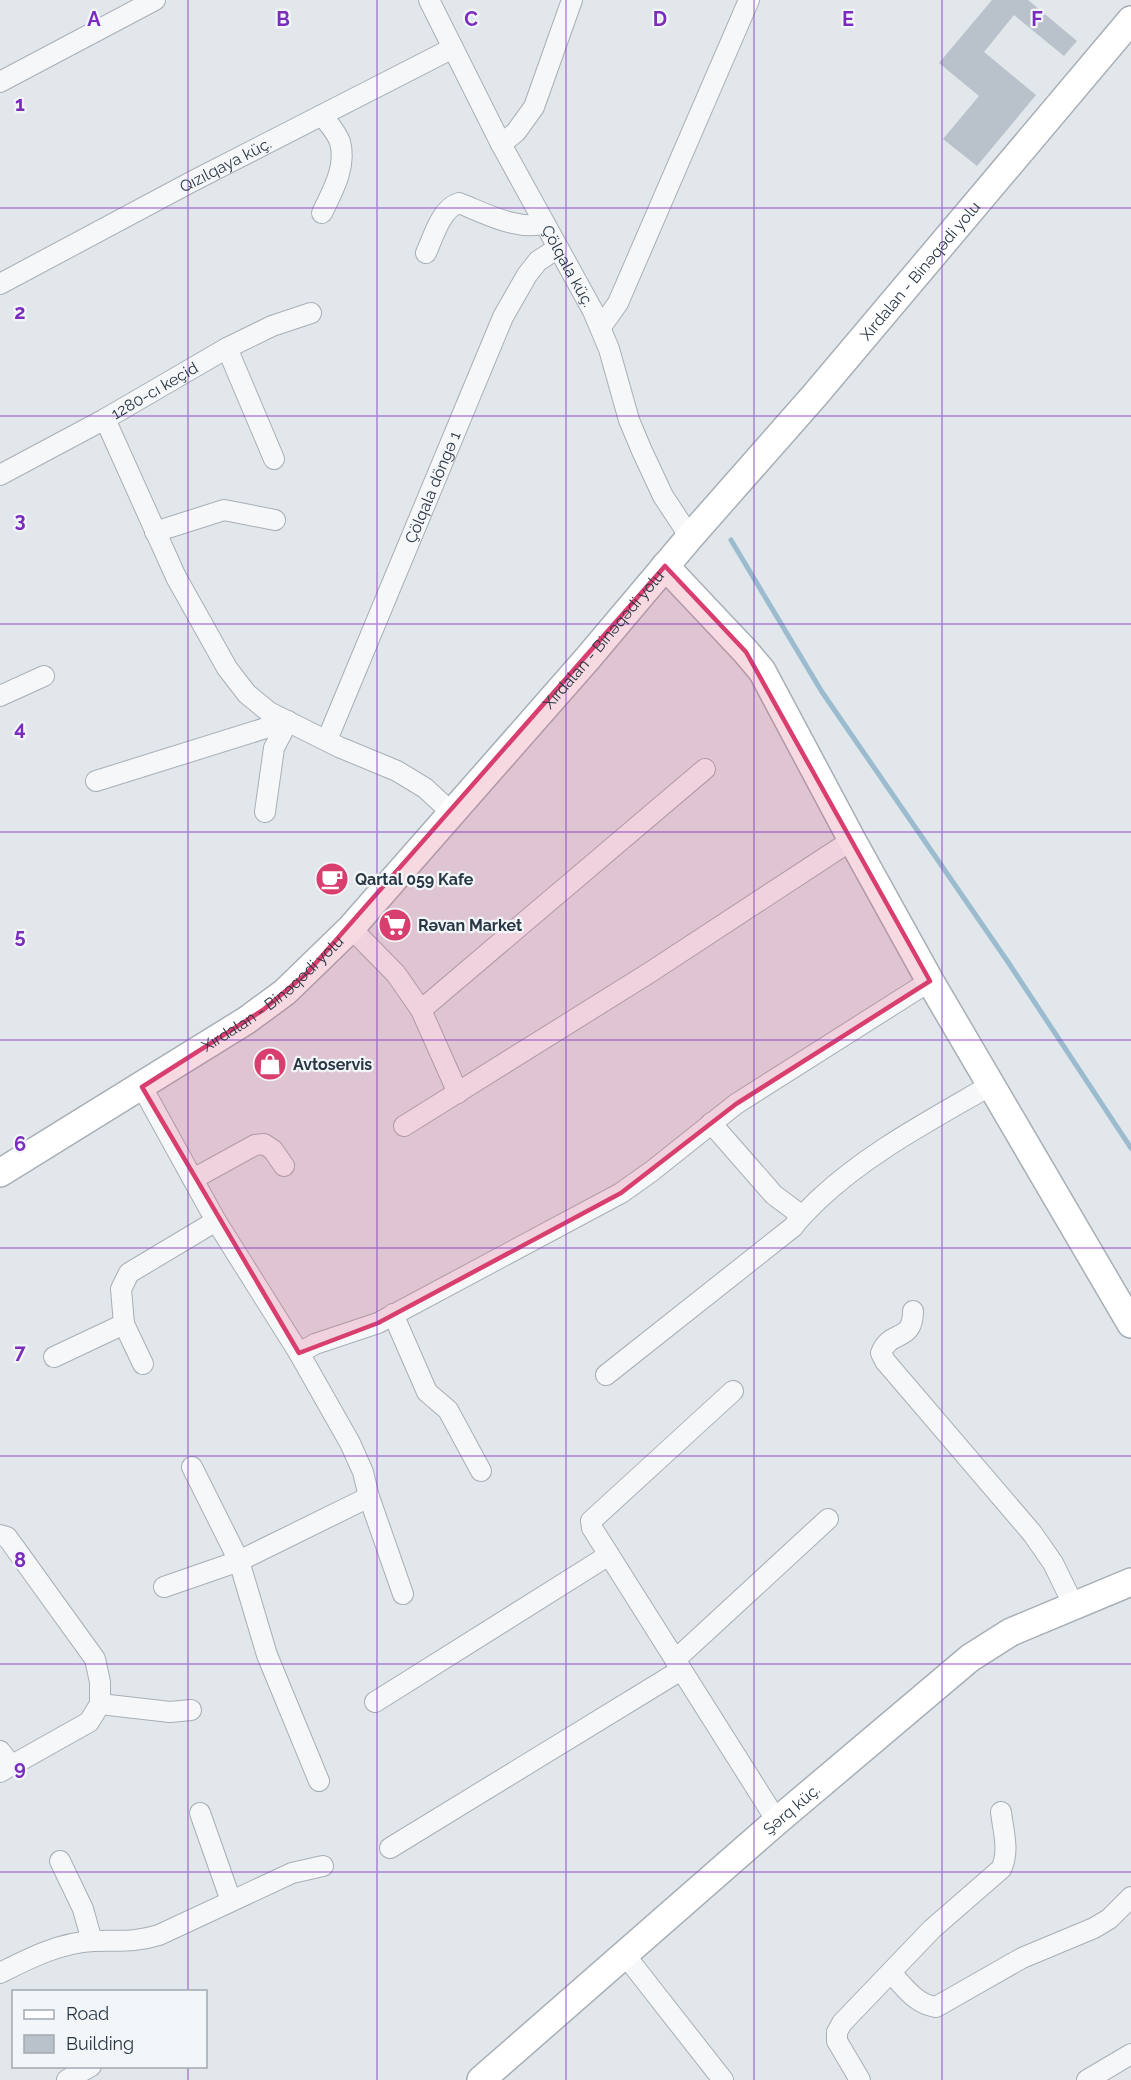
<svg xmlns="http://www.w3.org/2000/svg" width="1131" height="2080" viewBox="0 0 1131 2080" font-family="Raleway,sans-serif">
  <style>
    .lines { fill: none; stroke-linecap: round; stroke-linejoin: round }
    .stream { stroke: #9bbbce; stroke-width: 5 }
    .building { fill: #b9c1ca }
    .street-casing { stroke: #a7afb6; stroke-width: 22 }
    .secondary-casing { stroke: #a7afb6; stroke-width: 30 }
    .street { stroke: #f5f7f9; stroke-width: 20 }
    .secondary { stroke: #fff; stroke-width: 27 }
    .marked { fill: #d83f6e; fill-opacity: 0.2; stroke: #d83f6e; stroke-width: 4.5; stroke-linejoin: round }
    .grid { fill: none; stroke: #7b2cbf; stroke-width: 1.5; stroke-opacity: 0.55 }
    .labels { text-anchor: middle; stroke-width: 4.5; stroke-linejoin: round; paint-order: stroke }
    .street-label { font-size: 16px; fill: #293745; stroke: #f2f6f8 }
    .poi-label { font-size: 16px; font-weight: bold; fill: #293745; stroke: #f2f6f8; text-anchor: start }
    .grid-label { font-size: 20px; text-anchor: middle; font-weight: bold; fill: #7b2cbf; stroke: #f2f6f8; stroke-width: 4.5; stroke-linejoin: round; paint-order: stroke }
  </style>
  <rect width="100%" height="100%" fill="#e2e7eb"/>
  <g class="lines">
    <polyline class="stream" points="731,540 822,692 1008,962 1131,1148"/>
  </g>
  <polygon class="building" points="992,0 1028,0 1077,41 1064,56 1014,15 984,52 1036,95 977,166 943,139 979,96 939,63"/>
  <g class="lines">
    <defs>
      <g id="street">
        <path id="s1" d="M429,0l72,144 92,167 16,38 20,71 13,31 21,45 27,41"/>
        <polyline points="0,82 155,0"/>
        <polyline points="501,144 516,132 534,107 572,0"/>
        <path d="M322,213c10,-21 25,-46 18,-71 -3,-9 -12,-19 -18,-27"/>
        <path d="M426,253c7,-15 15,-45 33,-50 28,11 56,27 86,21"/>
        <path id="s2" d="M0,284l193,-103 260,-133"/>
        <polyline points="601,327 618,303 749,0"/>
        <polyline points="227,348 274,459"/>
        <polyline points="105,419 176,577 227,668 247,694 269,712 339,747 397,771 425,788 451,812"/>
        <path id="s3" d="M0,475l105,-56 122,-71 45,-22 39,-13"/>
        <polyline points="155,532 224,510 275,520"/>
        <polyline points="0,696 44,676"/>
        <path id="s4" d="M327,740l176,-423 24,-42 11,-14 20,-13"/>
        <polyline points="96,781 288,721 274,748 265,812"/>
        <polyline points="351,928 396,974 421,1010 458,1093"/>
        <polyline points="421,1010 705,769"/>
        <polyline points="142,1087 216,1221 299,1353 350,1443 363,1472 369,1497 403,1594"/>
        <polyline points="711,1123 774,1195 801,1215"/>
        <polyline points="404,1126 649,973 852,840"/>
        <polyline points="193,1179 255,1145 264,1144 273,1150 284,1166"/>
        <path d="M913,1311c0,32 -23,18 -32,42l4,8 147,172 21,30 21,43"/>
        <polyline points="393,1314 427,1392 448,1410 481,1471"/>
        <polyline points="124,1324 143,1364"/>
        <polyline points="299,1353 315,1344 378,1323 621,1193 652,1171 736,1104 930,981"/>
        <polyline points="54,1357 124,1324 121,1289 129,1273 216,1221"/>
        <path d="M606,1375l187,-148c8,-11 16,-18 25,-27 51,-48 113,-80 173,-115"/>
        <polyline points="733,1391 591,1521 592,1528 777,1821"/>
        <polyline points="192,1467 239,1561 267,1655 319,1781"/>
        <polyline points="0,1535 7,1537 95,1659 100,1682 100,1704 89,1722 0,1772"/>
        <polyline points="164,1587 239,1561 369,1497"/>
        <polyline points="675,1660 828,1519"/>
        <polyline points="375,1702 609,1555"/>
        <polyline points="100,1704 170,1712 191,1710"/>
        <polyline points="0,1751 11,1765"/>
        <polyline points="200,1813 231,1901"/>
        <polyline points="390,1848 681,1670"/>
        <polyline points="60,1861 83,1909 92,1941"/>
        <polyline points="625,1955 723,2080"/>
        <path d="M0,1973c30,-15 59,-30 93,-32 26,-1 40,2 66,-6l133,-62 31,-7"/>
        <path d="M891,1973c14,14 24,31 45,34l86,-49 72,-30 15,-9 22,-22"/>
        <polyline points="67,2080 91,2066"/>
        <path d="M860,2080l-23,-39v-9l5,-9 90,-94 69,-60c9,-17 2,-39 0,-57"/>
        <polyline points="1087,2080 1131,2054"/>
      </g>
      <g id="secondary">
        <polyline points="665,566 746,652 762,671 852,840 930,981 1131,1324"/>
        <path id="s5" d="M0,1173l247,-153 38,-28 66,-64 237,-270 102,-121 125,-142 316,-375"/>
        <path id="s6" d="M481,2080l296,-259 193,-163 41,-26 120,-50"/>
      </g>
    </defs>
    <use href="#street" class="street-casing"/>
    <use href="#secondary" class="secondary-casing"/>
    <use href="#street" class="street"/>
    <use href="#secondary" class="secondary"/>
  </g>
  <path class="marked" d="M665,566l81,86 184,329 -194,123 -115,89 -243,130 -79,30 -157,-266 121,-77 44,-37z"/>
  <path class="grid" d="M188,0v1992M377,0v2080M566,0v2080M754,0v2080M942,0v2080M0,208h1131M0,416h1131M0,624h1131M0,832h1131M0,1040h1131M0,1248h1131M0,1456h1131M0,1664h1131M0,1872h1131M188,2066v14"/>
  <defs>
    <symbol id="cafe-disc" viewBox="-11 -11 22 22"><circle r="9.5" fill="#d83f6e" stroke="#f2f6f8"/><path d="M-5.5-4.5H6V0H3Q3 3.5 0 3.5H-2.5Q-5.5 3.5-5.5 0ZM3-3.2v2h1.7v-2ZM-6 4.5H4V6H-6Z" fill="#fff"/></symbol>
    <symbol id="supermarket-disc" viewBox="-11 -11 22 22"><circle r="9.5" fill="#d83f6e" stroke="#f2f6f8"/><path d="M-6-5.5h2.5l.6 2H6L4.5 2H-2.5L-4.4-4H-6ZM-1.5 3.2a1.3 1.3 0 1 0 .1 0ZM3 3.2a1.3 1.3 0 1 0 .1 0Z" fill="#fff"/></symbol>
    <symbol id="shop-disc" viewBox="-11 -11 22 22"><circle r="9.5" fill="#d83f6e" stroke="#f2f6f8"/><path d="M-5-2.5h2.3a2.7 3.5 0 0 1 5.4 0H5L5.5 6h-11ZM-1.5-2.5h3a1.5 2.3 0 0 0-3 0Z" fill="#fff"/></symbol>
  </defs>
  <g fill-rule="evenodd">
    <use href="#cafe-disc" x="313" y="860" width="38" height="38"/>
    <use href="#supermarket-disc" x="376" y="906" width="38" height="38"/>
    <use href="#shop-disc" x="251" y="1045" width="38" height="38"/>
  </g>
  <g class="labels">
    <g class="street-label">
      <text dy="6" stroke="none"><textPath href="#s2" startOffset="255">Qızılqaya küç.</textPath></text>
      <text dy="6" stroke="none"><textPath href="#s1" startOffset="300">Çölqala küç.</textPath></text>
      <text dy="6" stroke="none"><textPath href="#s5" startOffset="1299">Xırdalan - Binəqədi yolu</textPath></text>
      <text dy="6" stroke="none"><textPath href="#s3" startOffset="176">1280-cı keçid</textPath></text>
      <text dy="6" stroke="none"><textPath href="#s4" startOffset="274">Çölqala döngə 1</textPath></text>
      <text dy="6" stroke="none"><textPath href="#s5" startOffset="813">Xırdalan - Binəqədi yolu</textPath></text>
      <text dy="6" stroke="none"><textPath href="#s5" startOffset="327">Xırdalan - Binəqədi yolu</textPath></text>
      <text dy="6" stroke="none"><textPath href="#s6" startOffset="412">Şərq küç.</textPath></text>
    </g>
    <g class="poi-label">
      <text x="355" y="885">Qartal 059 Kafe</text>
      <text x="418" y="931">Rəvan Market</text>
      <text x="293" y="1070">Avtoservis</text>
    </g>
  </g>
  <g class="grid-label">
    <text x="94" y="26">A</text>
    <text x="283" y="26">B</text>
    <text x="471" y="26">C</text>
    <text x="660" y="26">D</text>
    <text x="848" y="26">E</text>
    <text x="1037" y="26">F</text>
    <text x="20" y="111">1</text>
    <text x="20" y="319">2</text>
    <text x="20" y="527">3</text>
    <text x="20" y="735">4</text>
    <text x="20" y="943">5</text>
    <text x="20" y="1151">6</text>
    <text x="20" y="1359">7</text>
    <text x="20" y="1567">8</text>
    <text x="20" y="1775">9</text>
  </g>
  <rect x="12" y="1990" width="195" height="78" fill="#f2f6f8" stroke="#a2aab0" stroke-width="1.5"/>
  <rect x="24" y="2010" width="30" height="9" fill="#ffffff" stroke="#a2aab0" stroke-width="1.5"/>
  <text x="66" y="2020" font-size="18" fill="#293745">Road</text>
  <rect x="24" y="2035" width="30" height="18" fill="#b9c1ca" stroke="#a2aab0" stroke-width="1.5"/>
  <text x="66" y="2050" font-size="18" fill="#293745">Building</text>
</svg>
